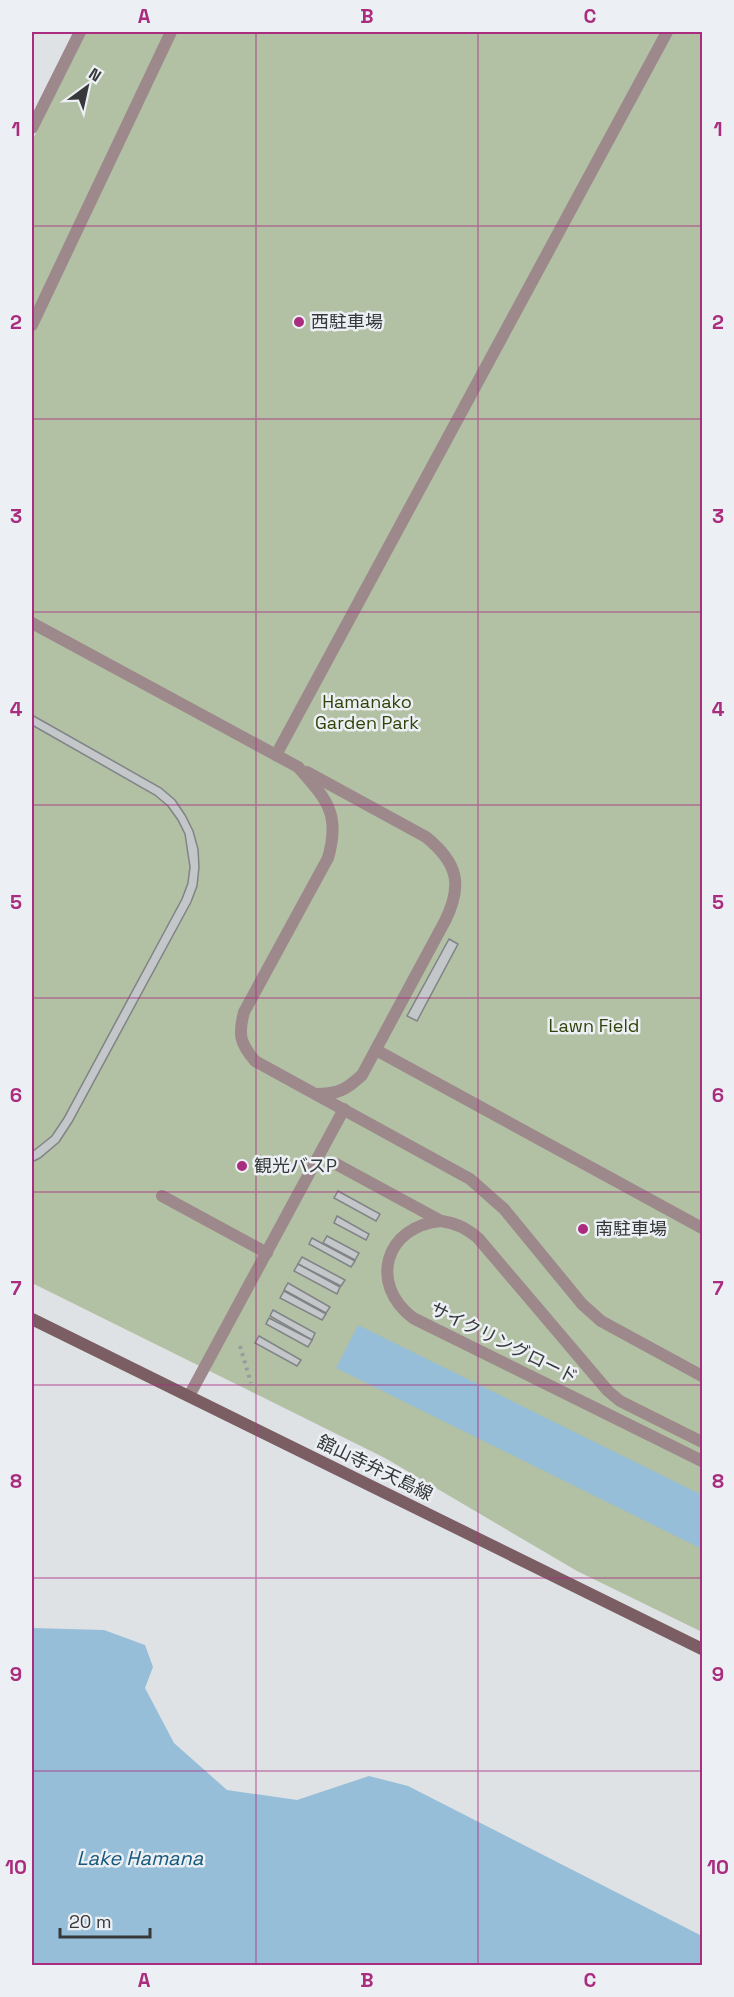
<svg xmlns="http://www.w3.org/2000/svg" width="734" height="1997" viewBox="0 0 734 1997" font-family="'Space Grotesk','Noto Sans JP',sans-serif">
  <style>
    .green { fill: #b2c0a4 }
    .water { fill: #96bed9 }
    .building { fill: #c3c7ca; stroke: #818386; stroke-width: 1.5 }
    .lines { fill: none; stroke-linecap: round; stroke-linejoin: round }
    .path { stroke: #999c9e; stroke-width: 4; stroke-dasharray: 3 4.5; stroke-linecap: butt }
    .service { stroke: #9d898c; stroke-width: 12 }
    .minor { stroke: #9d898c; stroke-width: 12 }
    .secondary { stroke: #7b5e63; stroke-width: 12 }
    .grid { fill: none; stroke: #a92c7e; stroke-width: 1.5; stroke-opacity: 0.55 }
    .poi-dot { fill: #a92c7e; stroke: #eceff3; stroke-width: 2 }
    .labels { text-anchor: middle; stroke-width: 5; stroke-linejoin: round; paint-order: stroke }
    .poi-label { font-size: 18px; fill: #363839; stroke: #eceff3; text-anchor: start }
    .park-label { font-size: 18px; fill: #2f4408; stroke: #eceff3 }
    .street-label { font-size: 18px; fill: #363839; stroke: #eceff3 }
    .water-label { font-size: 20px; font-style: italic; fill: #15597d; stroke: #eceff3 }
    .neatline { fill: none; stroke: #a92c7e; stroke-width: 2 }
    .grid-label { font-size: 20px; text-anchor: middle; font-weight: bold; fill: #a92c7e }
  </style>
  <rect width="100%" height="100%" fill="#dfe2e5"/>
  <polygon class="green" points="86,32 702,32 702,1632 577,1571 385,1458 32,1283 32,141"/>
  <g class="water">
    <polygon points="358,1325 702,1495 702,1549 336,1368"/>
    <polygon points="32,1628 104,1630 145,1645 153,1667 145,1688 174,1743 227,1790 297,1800 369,1776 408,1786 702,1936 702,1965 32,1965"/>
  </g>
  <g class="building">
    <polygon points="32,715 161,788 175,800 185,815 193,831 198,849 199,867 197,886 191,902 72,1122 59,1142 40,1158 32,1162 32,1152 52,1136 64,1118 182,899 188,883 190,867 185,834 178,820 168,806 155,795 32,725"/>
    <polygon points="449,939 458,944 417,1021 407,1016"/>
    <polygon points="338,1191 380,1214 376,1221 334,1198"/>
    <polygon points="337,1216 369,1234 366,1240 334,1223"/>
    <polygon points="327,1236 359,1253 355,1260 323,1243"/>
    <polygon points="312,1238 355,1261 351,1267 309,1244"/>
    <polygon points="302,1257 345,1280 341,1286 298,1264"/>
    <polygon points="298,1264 340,1287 337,1294 294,1271"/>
    <polygon points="288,1283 330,1307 326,1313 284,1290"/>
    <polygon points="284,1291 326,1314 322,1320 280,1298"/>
    <polygon points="273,1310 315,1333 312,1340 270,1316"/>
    <polygon points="269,1318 312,1340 308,1347 266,1324"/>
    <polygon points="259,1336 301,1360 297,1366 255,1343"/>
  </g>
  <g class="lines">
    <polyline class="path" points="240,1346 251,1383"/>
    <g class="service">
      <polyline points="32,325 171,32"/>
      <path d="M32,623l266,144c28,32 43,46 30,91l-84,154c-6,23 -4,31 11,49l215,118 34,30 78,95 19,17 101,55"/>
      <polyline points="276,755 667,32"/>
      <path d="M307,772l119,65c32,26 37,48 19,84l-83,154c-16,15 -24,19 -46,19"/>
      <polyline points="376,1050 702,1228"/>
      <path d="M336,1164l105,57c15,2 25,7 37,17l130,153 12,10 82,41"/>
      <polyline points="162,1196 267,1253"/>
      <path d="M441,1221c-56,5 -73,63 -28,97l289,143"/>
      <polyline points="189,1396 344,1109"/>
    </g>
    <polyline class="minor" points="32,128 80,32"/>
    <polyline class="secondary" points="32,1319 702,1649"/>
  </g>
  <path class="grid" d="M256,32v1934M478,32v1934M32,226h670M32,419h670M32,612h670M32,805h670M32,998h670M32,1192h670M32,1385h670M32,1578h670M32,1771h670"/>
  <g class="poi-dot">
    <circle cx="299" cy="322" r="6"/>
    <circle cx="242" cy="1166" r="6"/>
    <circle cx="583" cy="1229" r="6"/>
  </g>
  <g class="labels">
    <g class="poi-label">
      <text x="311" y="328">西駐車場</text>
      <text x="254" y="1172">観光バスP</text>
      <text x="595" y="1235">南駐車場</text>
    </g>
    <g class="park-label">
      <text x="367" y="708">Hamanako<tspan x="367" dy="21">Garden Park</tspan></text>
      <text x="594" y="1032">Lawn Field</text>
    </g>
    <g class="street-label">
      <text transform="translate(504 1343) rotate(26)" y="6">サイクリングロード</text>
      <text transform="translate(375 1468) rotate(26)" y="6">舘山寺弁天島線</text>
    </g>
    <g class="water-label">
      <text x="140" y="1865">Lake Hamana</text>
    </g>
  </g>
  <rect width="734" height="1997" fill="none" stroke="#eceff3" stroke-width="66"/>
  <g transform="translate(87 87) rotate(33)" stroke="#eceff3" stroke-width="4.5" paint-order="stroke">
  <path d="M0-4.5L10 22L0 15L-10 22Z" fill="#363839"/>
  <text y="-9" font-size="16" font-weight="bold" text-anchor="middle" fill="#363839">N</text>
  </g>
  <path d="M60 1928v9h90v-9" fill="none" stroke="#363839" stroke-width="3"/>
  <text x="69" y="1928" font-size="18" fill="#363839" stroke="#eceff3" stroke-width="4.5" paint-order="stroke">20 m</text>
  <rect x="33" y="33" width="668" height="1931" class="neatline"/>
  <g class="grid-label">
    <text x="144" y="23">A</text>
    <text x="367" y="23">B</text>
    <text x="590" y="23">C</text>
    <text x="16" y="136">1</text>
    <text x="718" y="136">1</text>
    <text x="16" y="329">2</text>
    <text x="718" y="329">2</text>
    <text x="16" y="523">3</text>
    <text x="718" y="523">3</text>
    <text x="16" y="716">4</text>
    <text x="718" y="716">4</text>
    <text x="16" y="909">5</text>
    <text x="718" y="909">5</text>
    <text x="16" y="1102">6</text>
    <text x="718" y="1102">6</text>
    <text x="16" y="1295">7</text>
    <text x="718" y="1295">7</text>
    <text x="16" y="1488">8</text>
    <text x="718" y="1488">8</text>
    <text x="16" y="1681">9</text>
    <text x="718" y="1681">9</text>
    <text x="16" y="1874">10</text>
    <text x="718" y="1874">10</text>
    <text x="144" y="1987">A</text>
    <text x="367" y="1987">B</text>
    <text x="590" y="1987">C</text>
  </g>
</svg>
